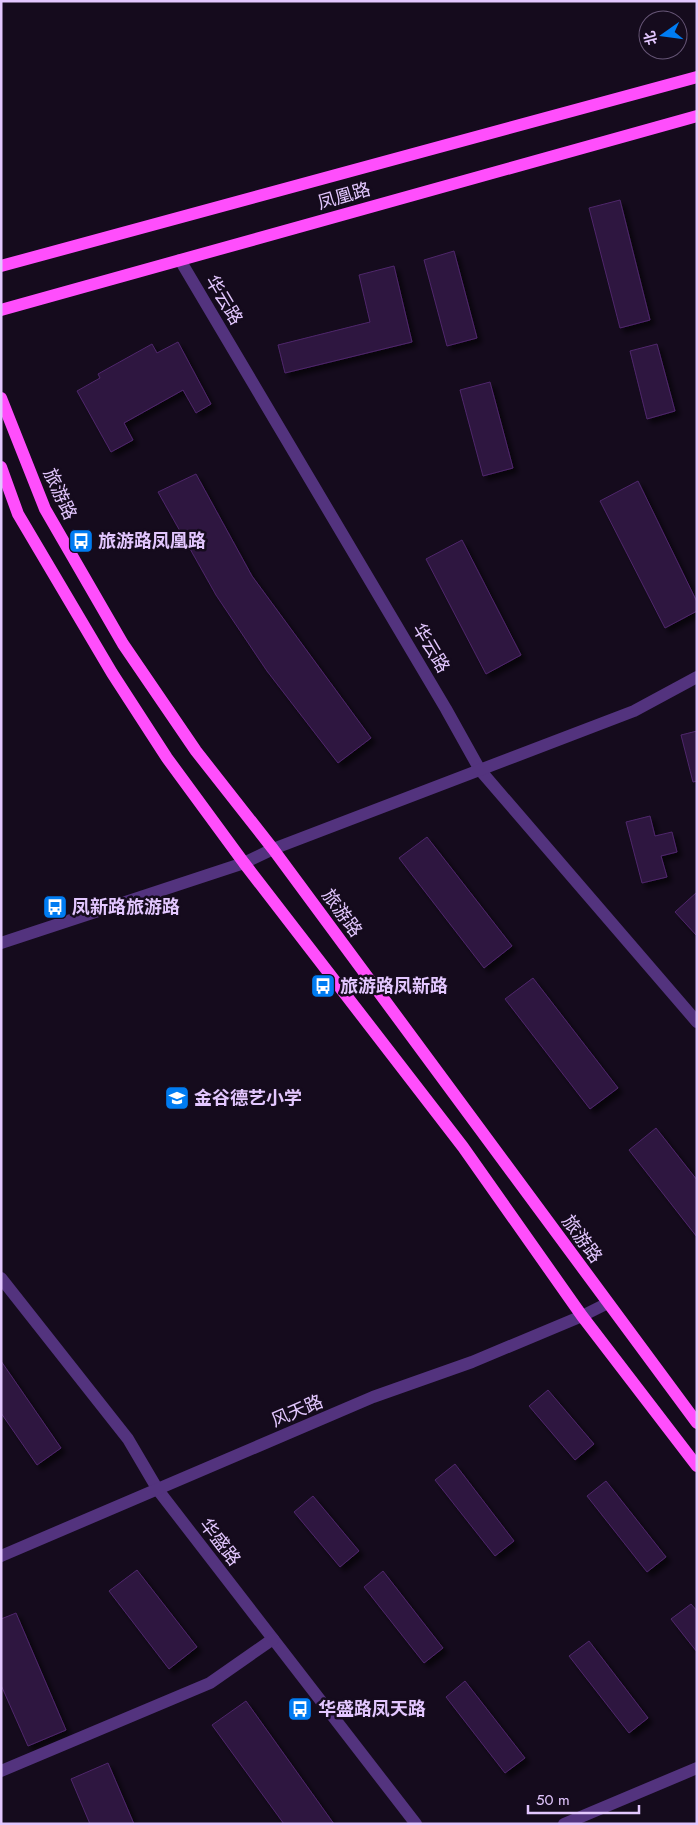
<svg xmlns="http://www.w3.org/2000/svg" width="698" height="1825" viewBox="0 0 698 1825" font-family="Jost,'Noto Sans SC',sans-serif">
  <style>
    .building { fill: #2e163f; stroke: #4f276c; filter: url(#shadow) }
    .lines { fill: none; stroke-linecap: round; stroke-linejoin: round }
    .minor { stroke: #53337e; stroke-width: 12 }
    .major { stroke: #ff4efc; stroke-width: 12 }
    .labels { text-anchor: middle; stroke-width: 5; stroke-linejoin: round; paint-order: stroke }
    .street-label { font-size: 18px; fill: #e3c7ff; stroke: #150b1d }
    .poi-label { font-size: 18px; font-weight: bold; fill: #e3c7ff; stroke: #150b1d; text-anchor: start }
  </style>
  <defs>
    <filter id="shadow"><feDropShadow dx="4.5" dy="4.5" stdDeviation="2.5" flood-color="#0009"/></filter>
  </defs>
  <rect width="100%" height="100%" fill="#150b1d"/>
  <g class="building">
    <polygon points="620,200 650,320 620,328 589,208"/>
    <polygon points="454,251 477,338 447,346 424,260"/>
    <polygon points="394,266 412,342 285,373 278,345 370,322 359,275"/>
    <polygon points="178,342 211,404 196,413 183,390 124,423 133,440 111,452 77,391 100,378 98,374 152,344 157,353"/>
    <polygon points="657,344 675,411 647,419 630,351"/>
    <polygon points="490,382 513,468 483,476 460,390"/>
    <polygon points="196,474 252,576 371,738 338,763 267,671 216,595 158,492"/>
    <polygon points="638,481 697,602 697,611 665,628 600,501"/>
    <polygon points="462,540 521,655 486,674 426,559"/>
    <polygon points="697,731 697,781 693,782 681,735"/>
    <polygon points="650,816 655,836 672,832 677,852 661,856 667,877 642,883 626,822"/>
    <polygon points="427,837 512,946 484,968 399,858"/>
    <polygon points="697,892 697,936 675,912"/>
    <polygon points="533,978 618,1088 590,1109 505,999"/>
    <polygon points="656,1128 697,1180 697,1237 629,1150"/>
    <polygon points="1,1361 61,1448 37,1465 1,1413"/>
    <polygon points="548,1390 594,1444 575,1460 529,1406"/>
    <polygon points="455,1464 514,1541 495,1556 435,1480"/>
    <polygon points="606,1481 666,1557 647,1572 587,1496"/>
    <polygon points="313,1496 359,1551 340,1567 294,1512"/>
    <polygon points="137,1570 197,1647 169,1669 109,1591"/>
    <polygon points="383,1571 443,1648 424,1663 364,1587"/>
    <polygon points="691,1604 697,1611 697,1652 671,1619"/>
    <polygon points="16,1613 66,1730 28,1746 1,1685 1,1619"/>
    <polygon points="589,1641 648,1718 629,1733 569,1656"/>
    <polygon points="465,1681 525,1758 505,1773 446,1697"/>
    <polygon points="246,1701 334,1824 284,1824 212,1725"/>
    <polygon points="108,1763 134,1824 90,1824 71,1779"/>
  </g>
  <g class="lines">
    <g class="minor">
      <polyline points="180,260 446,709 480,770 697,1022"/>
      <polyline points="1,943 244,863 273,849 634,711 697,677"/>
      <polyline points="1,1278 128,1439 158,1490 416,1824"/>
      <polyline points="1,1556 373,1397 472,1362 582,1316 608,1303"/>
      <polyline points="1,1771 210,1683 273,1639"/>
      <polyline points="564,1824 697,1768"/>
    </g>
    <g class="major">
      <polyline points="1,266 697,77"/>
      <polyline points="1,310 697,116"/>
      <polyline points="1,398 45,509 123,644 196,751 273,849 697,1423"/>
      <polyline points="1,467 18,514 112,673 167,758 244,863 463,1147 582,1316 697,1466"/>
    </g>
  </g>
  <defs>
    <symbol id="bus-square" viewBox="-11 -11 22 22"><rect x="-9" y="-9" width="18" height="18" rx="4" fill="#007cf2" stroke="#150b1d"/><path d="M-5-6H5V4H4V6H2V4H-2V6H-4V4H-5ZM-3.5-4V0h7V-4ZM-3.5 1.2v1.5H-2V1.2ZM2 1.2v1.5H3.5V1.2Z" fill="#fff"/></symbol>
    <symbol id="school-square" viewBox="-11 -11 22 22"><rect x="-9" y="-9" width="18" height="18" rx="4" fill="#007cf2" stroke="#150b1d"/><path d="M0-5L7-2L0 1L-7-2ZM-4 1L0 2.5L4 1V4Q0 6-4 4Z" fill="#fff"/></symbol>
  </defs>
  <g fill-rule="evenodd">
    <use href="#bus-square" x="67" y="527" width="28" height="28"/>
    <use href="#bus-square" x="41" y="893" width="28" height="28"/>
    <use href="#bus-square" x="309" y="972" width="28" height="28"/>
    <use href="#school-square" x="163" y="1084" width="28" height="28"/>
    <use href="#bus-square" x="286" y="1695" width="28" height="28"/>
  </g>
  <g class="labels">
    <g class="street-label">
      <text transform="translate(344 196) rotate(-16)" y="6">凤凰路</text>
      <text transform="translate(224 300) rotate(59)" y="6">华云路</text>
      <text transform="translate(60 494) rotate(65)" y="6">旅游路</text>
      <text transform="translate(431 648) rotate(59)" y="6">华云路</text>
      <text transform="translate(342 913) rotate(54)" y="6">旅游路</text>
      <text transform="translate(582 1239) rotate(54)" y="6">旅游路</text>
      <text transform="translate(297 1411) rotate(-23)" y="6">风天路</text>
      <text transform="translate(220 1542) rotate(52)" y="6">华盛路</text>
    </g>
    <g class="poi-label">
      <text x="98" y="547">旅游路凤凰路</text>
      <text x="72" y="913">凤新路旅游路</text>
      <text x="340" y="992">旅游路凤新路</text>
      <text x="194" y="1104">金谷德艺小学</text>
      <text x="318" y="1715">华盛路凤天路</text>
    </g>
  </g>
  <rect width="698" height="1825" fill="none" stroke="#e3c7ff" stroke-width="5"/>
  <g transform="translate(663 35) rotate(256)"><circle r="24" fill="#150b1d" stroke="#675677"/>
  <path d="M0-4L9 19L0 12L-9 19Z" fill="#007cf2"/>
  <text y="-8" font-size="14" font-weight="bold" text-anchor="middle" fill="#e3c7ff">北</text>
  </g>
  <path d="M528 1805v8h111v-8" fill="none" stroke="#e3c7ff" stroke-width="2.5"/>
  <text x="536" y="1805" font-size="15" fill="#e3c7ff" stroke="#150b1d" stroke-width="4" paint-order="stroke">50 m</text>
</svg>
